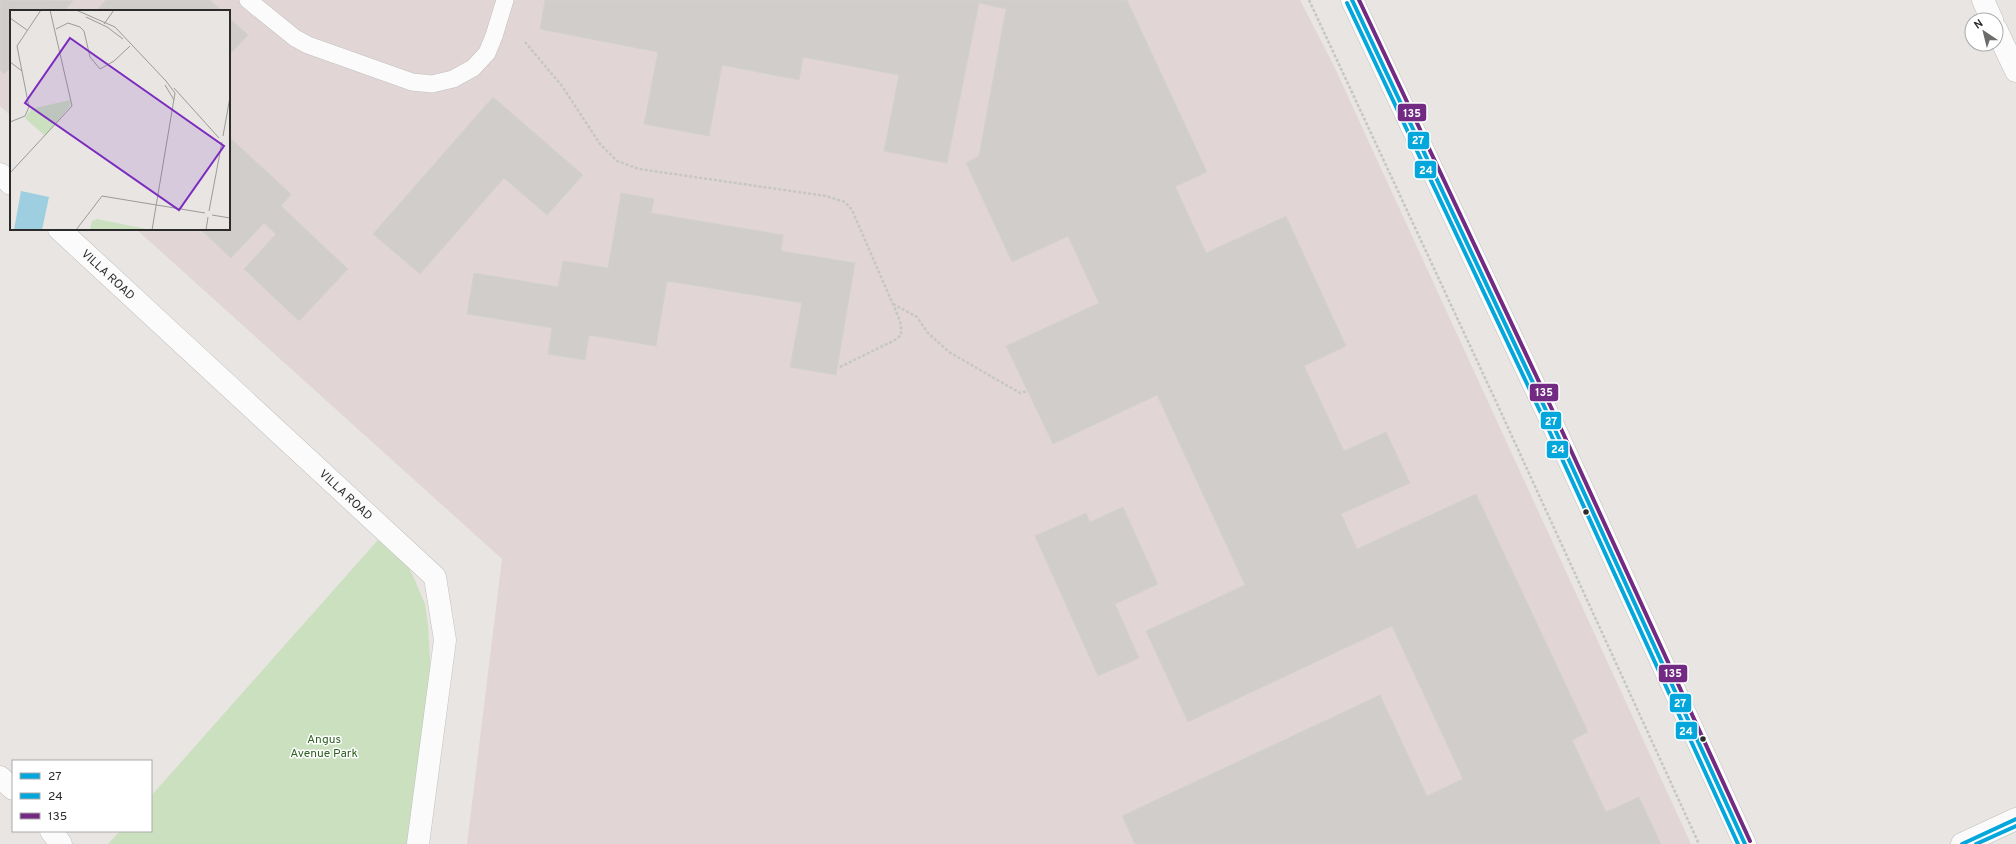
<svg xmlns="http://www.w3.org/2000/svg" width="2016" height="844" viewBox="0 0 2016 844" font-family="Overpass,sans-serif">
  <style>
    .medical { fill: #e1d6d5 }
    .green { fill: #cbe0bf }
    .building { fill: #d0cdcb; stroke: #d3d1ce }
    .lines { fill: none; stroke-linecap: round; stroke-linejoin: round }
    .lane-casing { stroke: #c1c0c0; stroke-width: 18 }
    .street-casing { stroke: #c1c0c0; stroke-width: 23 }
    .secondary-casing { stroke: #c1c0c0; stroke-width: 23 }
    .path { stroke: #c6c6c6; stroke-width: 2.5; stroke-dasharray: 3 2; stroke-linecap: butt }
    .lane { stroke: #fcfbfb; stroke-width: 17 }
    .street { stroke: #fcfbfb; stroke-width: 22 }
    .secondary { stroke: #fcfbfb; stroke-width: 22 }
    .bus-1-casing { stroke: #fff; stroke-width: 7 }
    .bus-2-casing { stroke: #fff; stroke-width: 7 }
    .bus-3-casing { stroke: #fff; stroke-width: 7 }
    .bus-1 { stroke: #04a7db; stroke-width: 4 }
    .bus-2 { stroke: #04a7db; stroke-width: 4 }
    .bus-3 { stroke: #732a82; stroke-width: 4 }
    .bus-dot { fill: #2b2b2b; stroke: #fff; stroke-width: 1.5 }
    .labels { text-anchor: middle; stroke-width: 3; stroke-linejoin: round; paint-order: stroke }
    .street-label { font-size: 12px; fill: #2b2b2b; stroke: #fff }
    .park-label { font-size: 12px; fill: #2f6123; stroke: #fff }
    .inset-road { fill: none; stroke: #9c9b99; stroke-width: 1 }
    .view { fill: #7b2cbf; fill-opacity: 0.15; stroke: #7b2cbf; stroke-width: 2 }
    .inset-edge { fill: none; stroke: #2b2b2b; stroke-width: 2 }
    .line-badge { stroke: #fff; stroke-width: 1.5 }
    .badge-label { font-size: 11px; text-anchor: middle; font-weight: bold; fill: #fff }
  </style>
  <rect width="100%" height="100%" fill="#e8e5e2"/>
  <polygon class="medical" points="0,0 1300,0 1334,66 1691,844 467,844 502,559 136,229 229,229 229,11 11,11 11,116 0,106"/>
  <polygon class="green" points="378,540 408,567 413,576 425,604 428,625 431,676 408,844 108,844 120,831 151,831 151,796"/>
  <g class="building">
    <polygon points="0,0 73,1 64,11 11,11 11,67 4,74 0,70"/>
    <polygon points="106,0 210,0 222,11 96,11"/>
    <polygon points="545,0 1127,0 1207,172 1012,262 966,163 979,156 1006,9 979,3 947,163 884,151 899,75 803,57 799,80 722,65 709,136 644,124 658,52 540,29"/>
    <polygon points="229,18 248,35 229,55"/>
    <polygon points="493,97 583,175 547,215 504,178 420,274 373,234"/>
    <polygon points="229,137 291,194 281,206 348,269 299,321 244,269 276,234 264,223 231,258 200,229 229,229"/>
    <polygon points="1175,186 1206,253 1286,216 1346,346 1304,366 1344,451 1386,432 1410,483 1341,514 1357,549 1476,494 1588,732 1572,740 1606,812 1639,797 1661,844 1135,844 1122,816 1380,695 1427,796 1463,779 1392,626 1188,722 1146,631 1245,585 1157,395 1053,444 1006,346 1099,303 1068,236"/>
    <polygon points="621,193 654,199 651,213 783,235 781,251 855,263 836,375 790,367 802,303 667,281 656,346 589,335 585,360 548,354 552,328 467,314 474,273 558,287 563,261 608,268"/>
    <polygon points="1123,507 1158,584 1115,604 1139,658 1098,676 1035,536 1086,513 1090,522"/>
  </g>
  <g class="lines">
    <defs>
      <polyline id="lane" points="248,0 295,38 308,45 412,82 432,84 453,79 473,68 487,53 494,36 505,0"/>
      <g id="street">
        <polyline points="1983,0 1992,20"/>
        <polyline points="1996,29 2016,71"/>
        <polyline points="0,174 11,184"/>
        <path id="s1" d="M59,229l376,348 10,63 -27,204"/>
        <polyline points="0,777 13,789"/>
        <polyline points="51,831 61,844"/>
        <polyline points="1962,844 2016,819"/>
      </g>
      <polyline id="secondary" points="1352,0 1552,423 1745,844"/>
    </defs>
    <use href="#lane" class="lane-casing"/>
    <use href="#street" class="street-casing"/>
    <use href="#secondary" class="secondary-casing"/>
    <g class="path">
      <polyline points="1309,0 1499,408 1699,844"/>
      <polyline points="525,42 562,86 600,144 617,161 639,169 826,196 845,202 852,210 898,316 901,325 901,335 895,340 838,368"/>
      <polyline points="893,304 917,317 928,333 949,352 1020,393 1028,391"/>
    </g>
    <use href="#lane" class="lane"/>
    <use href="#street" class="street"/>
    <use href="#secondary" class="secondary"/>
    <defs>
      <g id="bus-1">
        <polyline points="1352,0 1552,423 1745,844"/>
        <polyline points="1962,844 2016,819"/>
      </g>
      <g id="bus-2">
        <polyline points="1347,3 1547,426 1738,844"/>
        <polyline points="1976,844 2016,826"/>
      </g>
      <polyline id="bus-3" points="1359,0 1557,420 1750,841"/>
    </defs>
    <use href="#bus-1" class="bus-1-casing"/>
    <use href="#bus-2" class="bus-2-casing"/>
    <use href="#bus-3" class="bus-3-casing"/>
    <use href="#bus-1" class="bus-1"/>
    <use href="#bus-2" class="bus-2"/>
    <use href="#bus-3" class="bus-3"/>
  </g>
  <g class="bus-dot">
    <circle cx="1586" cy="512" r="3.5"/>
    <circle cx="1703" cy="739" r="3.5"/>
  </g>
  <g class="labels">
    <g class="street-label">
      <text dy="4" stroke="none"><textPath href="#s1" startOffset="67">VILLA ROAD</textPath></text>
      <text dy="4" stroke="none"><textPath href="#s1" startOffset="391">VILLA ROAD</textPath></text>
    </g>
    <g class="park-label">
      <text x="324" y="743">Angus<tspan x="324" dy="14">Avenue Park</tspan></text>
    </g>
  </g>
  <g transform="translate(10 10)">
    <rect width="220" height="220" fill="#e8e5e2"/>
    <path d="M60,90v6l-25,30 -20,-18 6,-9zM87,209l50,10v1h-57l2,-9z" fill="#cbe0bf"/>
    <path d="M11,181l28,6 -7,33h-28z" fill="#9ecfe1"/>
    <path class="inset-road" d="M66,0l39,17 51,54 9,12 -23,137M76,7l21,10 16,12M0,8l17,12M94,14l10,-14M46,19l12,-6 12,4 4,4 6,26 10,12 14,-8 16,-15M0,52l12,9M155,75l9,15M164,78l45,50M0,112l15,-6 4,-9 -12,-61 24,-36M213,126l7,-39M0,163l62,-67 -22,-96M199,201l13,-69M202,205l18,3M66,220l26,-34 103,17M196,220l2,-13"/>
    <path class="view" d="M60,28l154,108 -45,64 -154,-107z"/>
    <rect width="220" height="220" class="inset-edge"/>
  </g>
  <g class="line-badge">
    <rect x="1397" y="103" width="30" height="19" rx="4" fill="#732a82"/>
    <rect x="1407" y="131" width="23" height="19" rx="4" fill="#04a7db"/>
    <rect x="1414" y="160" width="23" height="19" rx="4" fill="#04a7db"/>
    <rect x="1529" y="383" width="30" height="19" rx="4" fill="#732a82"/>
    <rect x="1540" y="411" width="22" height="19" rx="4" fill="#04a7db"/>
    <rect x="1546" y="440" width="23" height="19" rx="4" fill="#04a7db"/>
    <rect x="1658" y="664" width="30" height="19" rx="4" fill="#732a82"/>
    <rect x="1669" y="693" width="23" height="20" rx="4" fill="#04a7db"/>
    <rect x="1675" y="721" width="23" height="19" rx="4" fill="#04a7db"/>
  </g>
  <g class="badge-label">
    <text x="1412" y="117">135</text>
    <text x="1418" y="144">27</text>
    <text x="1426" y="174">24</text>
    <text x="1544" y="396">135</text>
    <text x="1551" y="425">27</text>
    <text x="1558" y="453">24</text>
    <text x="1673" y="677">135</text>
    <text x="1680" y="707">27</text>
    <text x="1686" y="735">24</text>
  </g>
  <rect x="12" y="760" width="140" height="72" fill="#ffffff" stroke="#aaaaaa"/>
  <rect x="20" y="773" width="20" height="6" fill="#04a7db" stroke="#aaaaaa"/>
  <text x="48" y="780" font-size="12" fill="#2b2b2b">27</text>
  <rect x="20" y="793" width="20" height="6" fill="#04a7db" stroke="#aaaaaa"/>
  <text x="48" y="800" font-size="12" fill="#2b2b2b">24</text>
  <rect x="20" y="813" width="20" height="6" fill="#732a82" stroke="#aaaaaa"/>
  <text x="48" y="820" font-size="12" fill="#2b2b2b">135</text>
  <g transform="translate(1984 32) rotate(325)"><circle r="19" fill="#ffffff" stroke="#aaaaaa"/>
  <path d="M0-3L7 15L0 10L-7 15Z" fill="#6d6c6b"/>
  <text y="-6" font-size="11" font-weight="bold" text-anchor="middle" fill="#2b2b2b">N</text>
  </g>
</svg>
